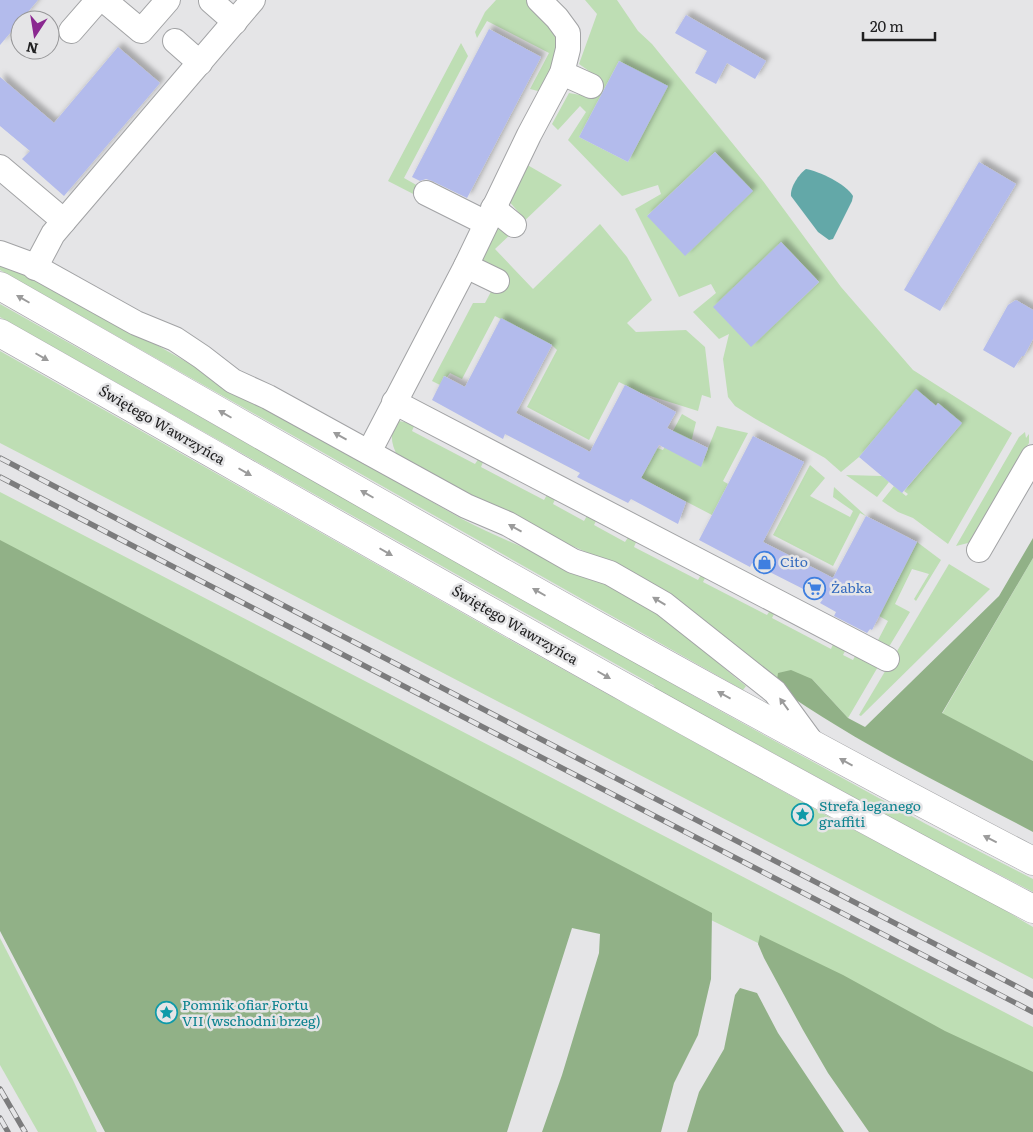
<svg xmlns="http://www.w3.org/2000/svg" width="1033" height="1132" viewBox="0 0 1033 1132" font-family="Literata,serif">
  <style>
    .green { fill: #bedeb4; fill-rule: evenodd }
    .forest { fill: #91b187 }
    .water { fill: #63a8a8 }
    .building { fill: #b3bbec; filter: url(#shadow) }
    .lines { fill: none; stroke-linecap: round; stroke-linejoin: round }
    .minor-casing { stroke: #a2a3a5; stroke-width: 26 }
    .major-casing { stroke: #a2a3a5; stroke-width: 29 }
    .minor { stroke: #fff; stroke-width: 24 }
    .major { stroke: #fff; stroke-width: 28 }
    .rail-casing { stroke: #7c7c7d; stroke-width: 5.5 }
    .rail { stroke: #e5e5e7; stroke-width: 4; stroke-dasharray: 11; stroke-linecap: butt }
    .oneway { fill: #9b9b9b }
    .labels { text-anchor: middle; stroke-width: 5; stroke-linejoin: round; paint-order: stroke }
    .street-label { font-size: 14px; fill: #202021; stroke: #e5e5e7 }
    .shop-label { font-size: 14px; fill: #366cbe; stroke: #e5e5e7; text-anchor: start }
    .culture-label { font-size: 14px; fill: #0d838f; stroke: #e5e5e7; text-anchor: start }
  </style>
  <defs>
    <filter id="shadow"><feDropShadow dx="4.5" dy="-4.5" stdDeviation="2.5" flood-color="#0004"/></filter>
  </defs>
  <rect width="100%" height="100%" fill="#e5e5e7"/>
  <g class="green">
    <path d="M496,0h33c6,8 27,31 28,38 2,10 -9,45 -15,54l-12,-3 19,-36 -62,-32 -10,17 -2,-6 10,-20z"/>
    <path d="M585,0h32l21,31 14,13 111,137 78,106 72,83 99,63 -64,111 -35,-26 -15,-6 -16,-11 12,-15 12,10 2,-2 -4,-3 57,-67 -23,-21 -2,3 -20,-16 -57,67 -18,15 -16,-14 -71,-40 -19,-12 -7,-9 -5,-38 6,-25 -10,5 -26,-27 23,-19 -5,-9 -32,13 -44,-88 26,-15 -3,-9 -36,11 -54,-56 18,-28 -6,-6 -22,24 -6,-6 17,-31 17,3 10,-20 -17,-12 18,-50zM619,61l48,26 -39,75 -49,-25zM715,152l37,39 -105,25zM781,242l38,40 -68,64z"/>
    <polygon points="461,43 468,56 404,178 427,191 423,199 388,181"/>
    <polygon points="524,163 562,185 495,249 533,289 600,224 627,257 652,300 627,323 636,332 686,330 705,347 711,398 702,395 698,411 641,393 619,382 589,440 527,407 557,350 552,345 495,316 462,379 450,373 447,377 444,376 440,385 432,381 473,303 485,303 502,271 480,259 493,226 506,232 522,216 505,197"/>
    <path d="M0,262l13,5 84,44 365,208c62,32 130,53 189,90 34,22 63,52 95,77l-3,4 -743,-420z"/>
    <polygon points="0,304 724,713 926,824 1033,879 1033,892 923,835 654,688 655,687 653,685 0,317"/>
    <polygon points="0,351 519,645 824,814 991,902 1033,927 1033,979 0,443"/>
    <polygon points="682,414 696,422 687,459 701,466 717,426 748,433 723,481 728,484 712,515 641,478 657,448 663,450"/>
    <path d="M399,421l16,3 -3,7 63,33 4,-6 5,2 -3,7 63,33 4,-7 8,4 -3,7 31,17 4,-7 9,5 -3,6 31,17 4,-6 8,4 -3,7 64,33 4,-7 4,3 -3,6 64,33 4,-6 4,3 -3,6 59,31 3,-7 12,7 -3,6 10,5 3,-6 23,11 -31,53 -36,-39 -36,7 -165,-123 -102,-45 -111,-61c-7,-13 -8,-21 -3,-34z"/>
    <polygon points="1025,432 1026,438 1029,434 1029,443 972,539 968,543 956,546 1019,437"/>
    <polygon points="810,465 825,478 810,496 850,517 853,511 833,497 834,487 866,516 860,513 833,566 773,535"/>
    <polygon points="846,475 882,476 889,482 877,497"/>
    <polygon points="0,492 1033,1027 1033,1102 829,978 566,849 0,546"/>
    <polygon points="917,542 941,560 916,601 914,599 929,574 912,569 895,604 910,612 887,650 876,644 888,621 879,616"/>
    <polygon points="1033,558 1033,761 942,714"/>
    <polygon points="949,564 990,589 861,716 859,715"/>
    <polygon points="0,938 73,1080 97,1132 38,1132 0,1065"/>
  </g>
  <g class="forest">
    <path d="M1033,538v20l-91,155 91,48v71c-87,-46 -177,-89 -257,-146l2,-13 13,-3 21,9 36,39 17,9 134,-131z"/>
    <polygon points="0,540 712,913 711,979 698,1035 674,1083 661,1132 542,1132 562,1075 599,953 600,934 572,928 507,1132 105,1132 0,931"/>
    <polygon points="760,935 843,975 945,1031 1033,1072 1033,1132 869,1132 828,1073 803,1030 764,958 758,944"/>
    <polygon points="740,988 757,993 778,1033 844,1132 687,1132 699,1092 724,1049 735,995"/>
  </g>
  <path class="water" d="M806,169c13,2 40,15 47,27l-1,5 -19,38 -4,1 -11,-8 -27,-36c-1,-9 8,-22 15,-27z"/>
  <g class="building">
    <polygon points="0,0 38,0 0,45"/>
    <polygon points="686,15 766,61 755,79 727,63 716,84 695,73 707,51 675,33"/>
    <polygon points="489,29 541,57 467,198 432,181 426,179 420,181 412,177"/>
    <polygon points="118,47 160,83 64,196 22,159 30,151 0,126 0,77 54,123"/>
    <polygon points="619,61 668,86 628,162 579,137"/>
    <polygon points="715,152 753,191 685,256 647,216"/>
    <polygon points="979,162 1016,184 940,311 904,290"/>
    <polygon points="781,242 819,282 751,347 713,307"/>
    <polygon points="1016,300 1033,310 1033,339 1024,356 1022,356 1014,368 983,350 1008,305"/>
    <polygon points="501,318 552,345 516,413 590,452 625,385 676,412 667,428 708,448 701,467 659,445 641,478 686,502 678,524 631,499 628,503 577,477 580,473 505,434 503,439 432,400 444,376 465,387"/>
    <polygon points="916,389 936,406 938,403 962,423 902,493 859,457"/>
    <polygon points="753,436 804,462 763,542 833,578 866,516 917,542 872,630 870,629 867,633 834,616 836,612 820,603 823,599 752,563 750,567 699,540"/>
  </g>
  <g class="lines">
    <defs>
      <g id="minor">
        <polyline points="104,0 141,31 168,0"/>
        <polyline points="211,1 235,22"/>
        <polyline points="71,31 98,0"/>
        <polyline points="175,41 200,63"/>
        <polyline points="562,73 591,86"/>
        <polyline points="0,167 64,221"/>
        <polyline points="426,193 486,223"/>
        <polyline points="493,208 514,225"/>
        <polyline points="0,253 30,264 136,323 175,339 202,357 233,381 268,397 466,506 508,524 573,561 610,573 664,604 775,692 813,744"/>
        <polyline points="466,266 497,281"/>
        <polyline points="35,268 53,234 64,221 253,0"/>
        <polyline points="394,402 887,659"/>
        <polyline points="369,452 466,266 529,135 562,73 568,49 568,33 557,18 539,0"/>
        <polyline points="979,550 1033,457"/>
      </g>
      <g id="major">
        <path d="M0,286c342,195 683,394 1033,575"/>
        <path d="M0,333c343,194 684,393 1033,576"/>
      </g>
    </defs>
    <use href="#minor" class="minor-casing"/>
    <use href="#major" class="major-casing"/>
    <use href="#minor" class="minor"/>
    <use href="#major" class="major"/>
    <defs>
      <g id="rail">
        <polyline points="0,458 1033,995"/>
        <polyline points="0,477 1033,1012"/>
        <polyline points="0,1089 25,1132"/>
        <polyline points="0,1118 8,1132"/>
      </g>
    </defs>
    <use href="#rail" class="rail-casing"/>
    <use href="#rail" class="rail"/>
  </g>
  <defs><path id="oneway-solid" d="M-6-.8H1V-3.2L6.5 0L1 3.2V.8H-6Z" transform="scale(1.25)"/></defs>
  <g class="oneway">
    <use href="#oneway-solid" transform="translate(23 299) rotate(-150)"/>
    <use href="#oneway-solid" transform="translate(42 357) rotate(30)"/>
    <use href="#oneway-solid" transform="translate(225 414) rotate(-150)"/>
    <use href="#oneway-solid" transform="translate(340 436) rotate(-151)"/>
    <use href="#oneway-solid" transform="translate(245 472) rotate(30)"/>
    <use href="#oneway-solid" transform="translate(367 494) rotate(-150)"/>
    <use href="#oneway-solid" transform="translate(515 528) rotate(-151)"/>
    <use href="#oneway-solid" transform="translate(386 552) rotate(30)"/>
    <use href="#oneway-solid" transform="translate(539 592) rotate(-150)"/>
    <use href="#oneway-solid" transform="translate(659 601) rotate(-149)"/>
    <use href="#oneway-solid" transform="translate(604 675) rotate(30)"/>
    <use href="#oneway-solid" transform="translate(724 695) rotate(-151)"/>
    <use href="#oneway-solid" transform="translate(784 704) rotate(-126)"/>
    <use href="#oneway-solid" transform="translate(846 762) rotate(-151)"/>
    <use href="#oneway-solid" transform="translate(990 839) rotate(-153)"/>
  </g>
  <defs>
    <symbol id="shop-ring" viewBox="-11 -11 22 22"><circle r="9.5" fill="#e5e5e7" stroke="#3f7fe0" stroke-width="1.5"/><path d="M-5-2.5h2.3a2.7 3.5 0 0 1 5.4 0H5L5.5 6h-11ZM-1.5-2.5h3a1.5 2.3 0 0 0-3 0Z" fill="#3f7fe0"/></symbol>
    <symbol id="supermarket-ring" viewBox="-11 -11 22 22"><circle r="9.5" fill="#e5e5e7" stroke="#3f7fe0" stroke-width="1.5"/><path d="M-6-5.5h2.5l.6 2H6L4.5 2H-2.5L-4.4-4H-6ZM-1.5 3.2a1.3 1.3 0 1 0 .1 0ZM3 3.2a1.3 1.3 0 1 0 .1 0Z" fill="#3f7fe0"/></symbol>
    <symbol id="sight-ring" viewBox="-11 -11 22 22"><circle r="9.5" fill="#e5e5e7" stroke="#0f9aa8" stroke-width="1.5"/><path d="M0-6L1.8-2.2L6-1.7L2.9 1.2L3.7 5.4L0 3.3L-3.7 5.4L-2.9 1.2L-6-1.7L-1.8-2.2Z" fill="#0f9aa8"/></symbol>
  </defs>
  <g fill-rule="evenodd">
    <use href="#shop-ring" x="752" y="550" width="25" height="25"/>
    <use href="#supermarket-ring" x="802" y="576" width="25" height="25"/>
    <use href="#sight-ring" x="790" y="802" width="25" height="25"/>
    <use href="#sight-ring" x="154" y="1000" width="25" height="25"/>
  </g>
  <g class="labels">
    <g class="street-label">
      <text transform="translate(162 425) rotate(30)" y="5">Świętego Wawrzyńca</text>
      <text transform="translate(515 625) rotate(30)" y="5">Świętego Wawrzyńca</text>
    </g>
    <g class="shop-label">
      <text x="780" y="567">Cito</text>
      <text x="831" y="593">Żabka</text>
    </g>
    <g class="culture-label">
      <text x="819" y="811">Strefa leganego<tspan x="819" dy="16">graffiti</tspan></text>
      <text x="182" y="1010">Pomnik ofiar Fortu<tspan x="182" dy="16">VII (wschodni brzeg)</tspan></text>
    </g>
  </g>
  <g transform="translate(35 35) rotate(192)"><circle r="24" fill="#e5e5e7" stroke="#969698"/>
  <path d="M0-4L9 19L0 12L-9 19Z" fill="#8a2890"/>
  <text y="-8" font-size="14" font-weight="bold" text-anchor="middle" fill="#202021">N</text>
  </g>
  <path d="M863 32v8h72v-8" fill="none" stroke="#202021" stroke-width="2.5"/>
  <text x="870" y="32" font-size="15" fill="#202021" stroke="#e5e5e7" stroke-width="4" paint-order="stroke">20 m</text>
</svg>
